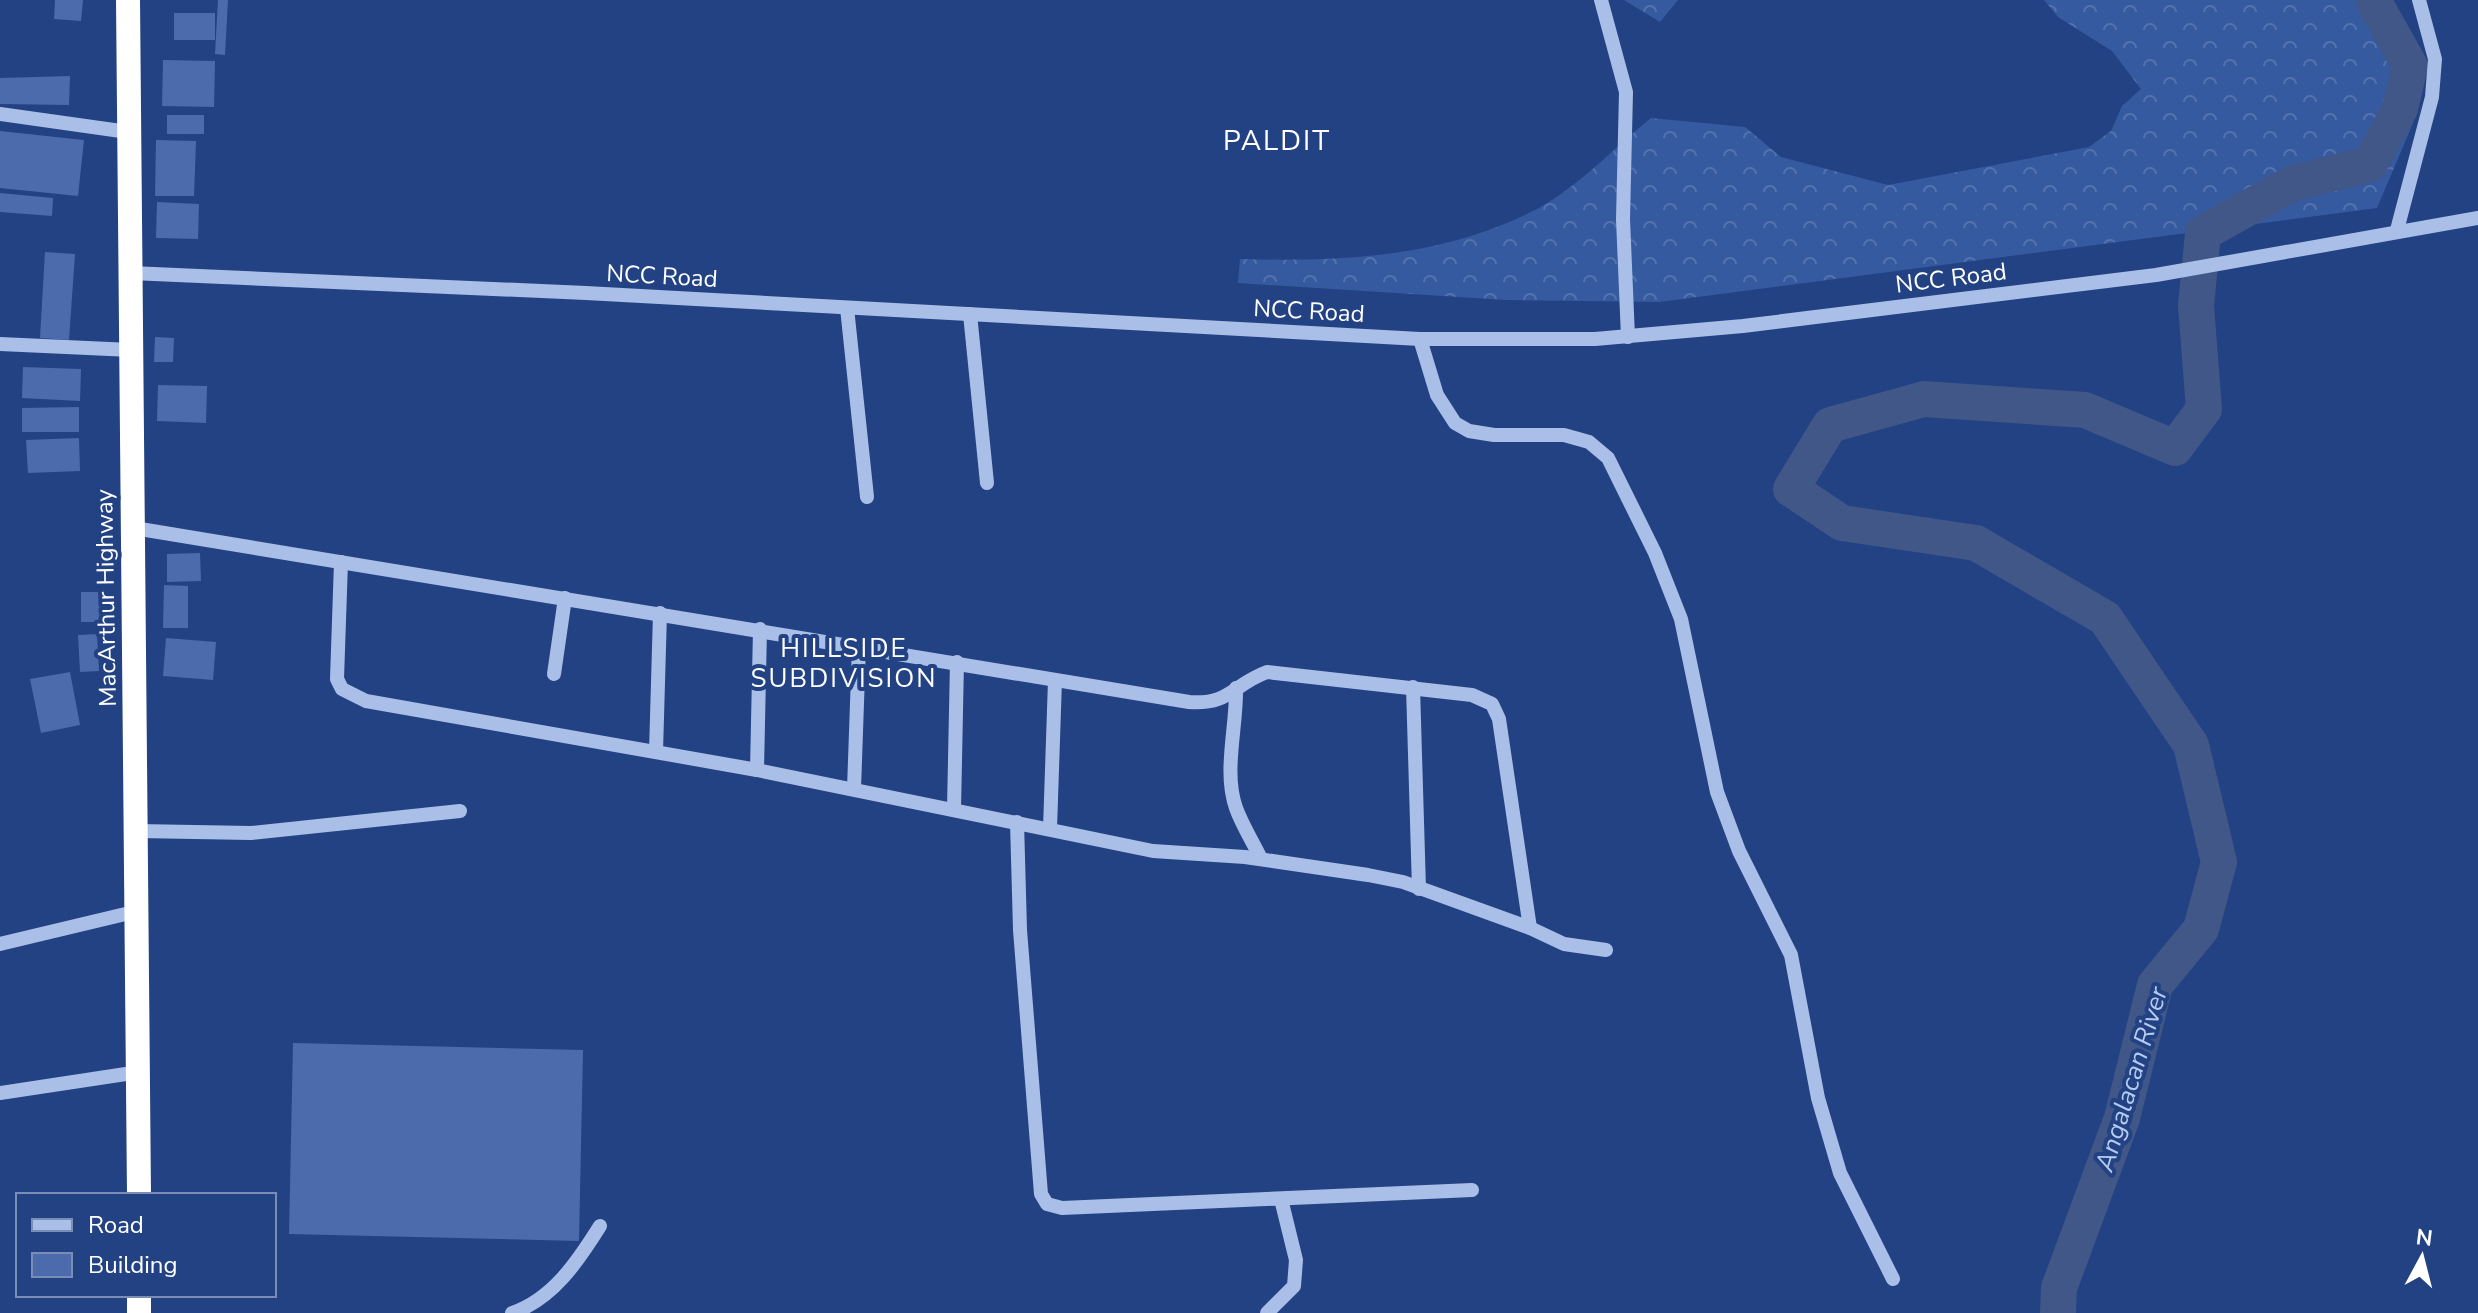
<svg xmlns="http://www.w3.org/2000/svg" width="2478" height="1313" viewBox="0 0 2478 1313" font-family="'Nunito Sans',sans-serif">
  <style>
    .forest { fill: url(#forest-crowns) }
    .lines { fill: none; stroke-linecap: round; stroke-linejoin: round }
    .river { stroke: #405788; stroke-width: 36 }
    .building { fill: #4b6bac }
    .minor { stroke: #aabfe8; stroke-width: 14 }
    .highway { stroke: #fff; stroke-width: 24 }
    .labels { text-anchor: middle; stroke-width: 8; stroke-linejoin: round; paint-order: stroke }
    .street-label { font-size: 24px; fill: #fff; stroke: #224283 }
    .neighbourhood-label { font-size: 26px; letter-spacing: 2px; fill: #fff; stroke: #224283 }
    .water-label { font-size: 26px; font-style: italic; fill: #b6caf0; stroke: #224283 }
    .quarter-label { font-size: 28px; letter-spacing: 2px; fill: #fff; stroke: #224283 }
  </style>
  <defs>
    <pattern id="forest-crowns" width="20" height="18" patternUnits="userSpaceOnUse" patternTransform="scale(2)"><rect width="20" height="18" fill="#365aa0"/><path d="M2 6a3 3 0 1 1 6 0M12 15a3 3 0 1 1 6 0" fill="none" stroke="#5473ae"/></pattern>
  </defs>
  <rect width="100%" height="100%" fill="#224283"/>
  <g class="forest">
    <polygon points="1624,0 1678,0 1660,22"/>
    <path d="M2044,0h344l30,49 -5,74 -36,85 -718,94 -153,-2 -268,-17 2,-24c103,3 204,-2 297,-50 41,-22 78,-62 114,-91l94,9 36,30 107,28 201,-38 22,-16 11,-25 19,-17 -29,-38 -54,-34z"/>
  </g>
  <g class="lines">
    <polyline class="river" points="2058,1313 2059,1288 2122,1118 2155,985 2201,929 2219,862 2191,745 2105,618 1976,543 1842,523 1791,489 1830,425 1924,399 2085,410 2175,448 2204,409 2196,306 2203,233 2293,183 2370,164 2400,109 2410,66 2373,0"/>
  </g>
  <g class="building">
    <polygon points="55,0 83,0 81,21 54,19"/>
    <polygon points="218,0 228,0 225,55 215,54"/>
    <rect x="174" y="13" width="41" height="27"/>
    <polygon points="163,60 215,61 214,107 162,106"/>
    <polygon points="70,76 69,105 0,104 0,78"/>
    <rect x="167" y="115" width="37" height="19"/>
    <polygon points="0,131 84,140 78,196 0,188"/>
    <polygon points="156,140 196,141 194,196 155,196"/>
    <polygon points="0,193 53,198 52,216 0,212"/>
    <polygon points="157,202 199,204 198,239 156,238"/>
    <polygon points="45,252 75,254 69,340 40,338"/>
    <polygon points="155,337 174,338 173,362 154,362"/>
    <polygon points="23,367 81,369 80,401 22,398"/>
    <polygon points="158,385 207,386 206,423 157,421"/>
    <polygon points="79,407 79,432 22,432 22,408"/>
    <polygon points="79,438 80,471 28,473 26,440"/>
    <polygon points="200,553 201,581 167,582 167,554"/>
    <polygon points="164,585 188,586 188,628 163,628"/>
    <polygon points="81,592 101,592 100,622 81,622"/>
    <polygon points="97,634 99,671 80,672 78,635"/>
    <polygon points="166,638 216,642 213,680 163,676"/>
    <polygon points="70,672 80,725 41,733 30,679"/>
    <polygon points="293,1043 583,1050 579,1241 289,1234"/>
  </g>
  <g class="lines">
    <g class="minor">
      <polyline points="1601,0 1626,92 1623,219 1628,337"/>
      <polyline points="0,114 128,132"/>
      <polyline points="2397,230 2432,97 2435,59 2419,0"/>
      <polyline points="131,273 586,293 1420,339 1595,339 1743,326 2156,275 2478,218"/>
      <polyline points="847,308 867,497"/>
      <polyline points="970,314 987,483"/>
      <polyline points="1420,339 1437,395 1455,423 1469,431 1494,435 1564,435 1589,442 1608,458 1655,553 1681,619 1717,792 1739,851 1791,955 1818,1098 1840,1173 1893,1279"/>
      <polyline points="0,344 131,350"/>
      <path d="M134,528l1055,174c41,3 43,-17 78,-30l205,23 20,9 7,15 31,209"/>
      <polyline points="341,562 337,679 342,689 366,701 757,770 1153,851 1245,857 1368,875 1403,882 1530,928 1564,944 1606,950"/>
      <polyline points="554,674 565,598"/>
      <polyline points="1413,687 1419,889"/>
      <path d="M1236,688c1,38 -13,84 0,120 6,17 17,34 25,51"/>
      <polyline points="656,752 660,613"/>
      <polyline points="757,770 760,629"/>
      <polyline points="854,789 859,646"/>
      <polyline points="954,809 957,662"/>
      <polyline points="1017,822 1020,930 1041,1194 1047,1204 1062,1208 1472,1190"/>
      <polyline points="1050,829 1055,680"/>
      <polyline points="137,831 251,833 460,811"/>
      <polyline points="0,944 138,911"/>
      <polyline points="0,1093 139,1072"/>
      <path d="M512,1313c41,-14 66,-52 88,-87"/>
      <polyline points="1267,1313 1294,1286 1296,1260 1281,1199"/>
    </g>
    <g class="highway">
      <polyline points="128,0 139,1195"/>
      <polyline points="139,1313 139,1295"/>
    </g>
  </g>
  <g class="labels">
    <g class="street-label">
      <text transform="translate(662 276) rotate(3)" y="8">NCC Road</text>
      <text transform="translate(1951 278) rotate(-7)" y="8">NCC Road</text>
      <text transform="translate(1309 311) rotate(3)" y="8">NCC Road</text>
      <text transform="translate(106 598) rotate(-91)" y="8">MacArthur Highway</text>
    </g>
    <g class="neighbourhood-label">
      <text x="844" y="657">HILLSIDE<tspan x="844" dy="30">SUBDIVISION</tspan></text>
    </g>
    <g class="water-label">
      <text transform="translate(2131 1079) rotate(-73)" y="9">Angalacan River</text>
    </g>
    <g class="quarter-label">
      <text x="1277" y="150">PALDIT</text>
    </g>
  </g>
  <rect x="16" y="1193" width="260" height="104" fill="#224283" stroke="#7a8eb5" stroke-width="2"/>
  <rect x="32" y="1219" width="40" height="12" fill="#aabfe8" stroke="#7a8eb5" stroke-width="2"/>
  <text x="88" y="1233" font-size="24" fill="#ffffff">Road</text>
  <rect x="32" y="1253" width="40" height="24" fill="#4b6bac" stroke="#7a8eb5" stroke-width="2"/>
  <text x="88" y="1273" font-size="24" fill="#ffffff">Building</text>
  <g transform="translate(2422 1257) rotate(7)" stroke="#224283" stroke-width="6" paint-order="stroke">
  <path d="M0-6L14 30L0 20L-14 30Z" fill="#ffffff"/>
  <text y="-12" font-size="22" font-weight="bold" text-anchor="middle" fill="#ffffff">N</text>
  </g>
</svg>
